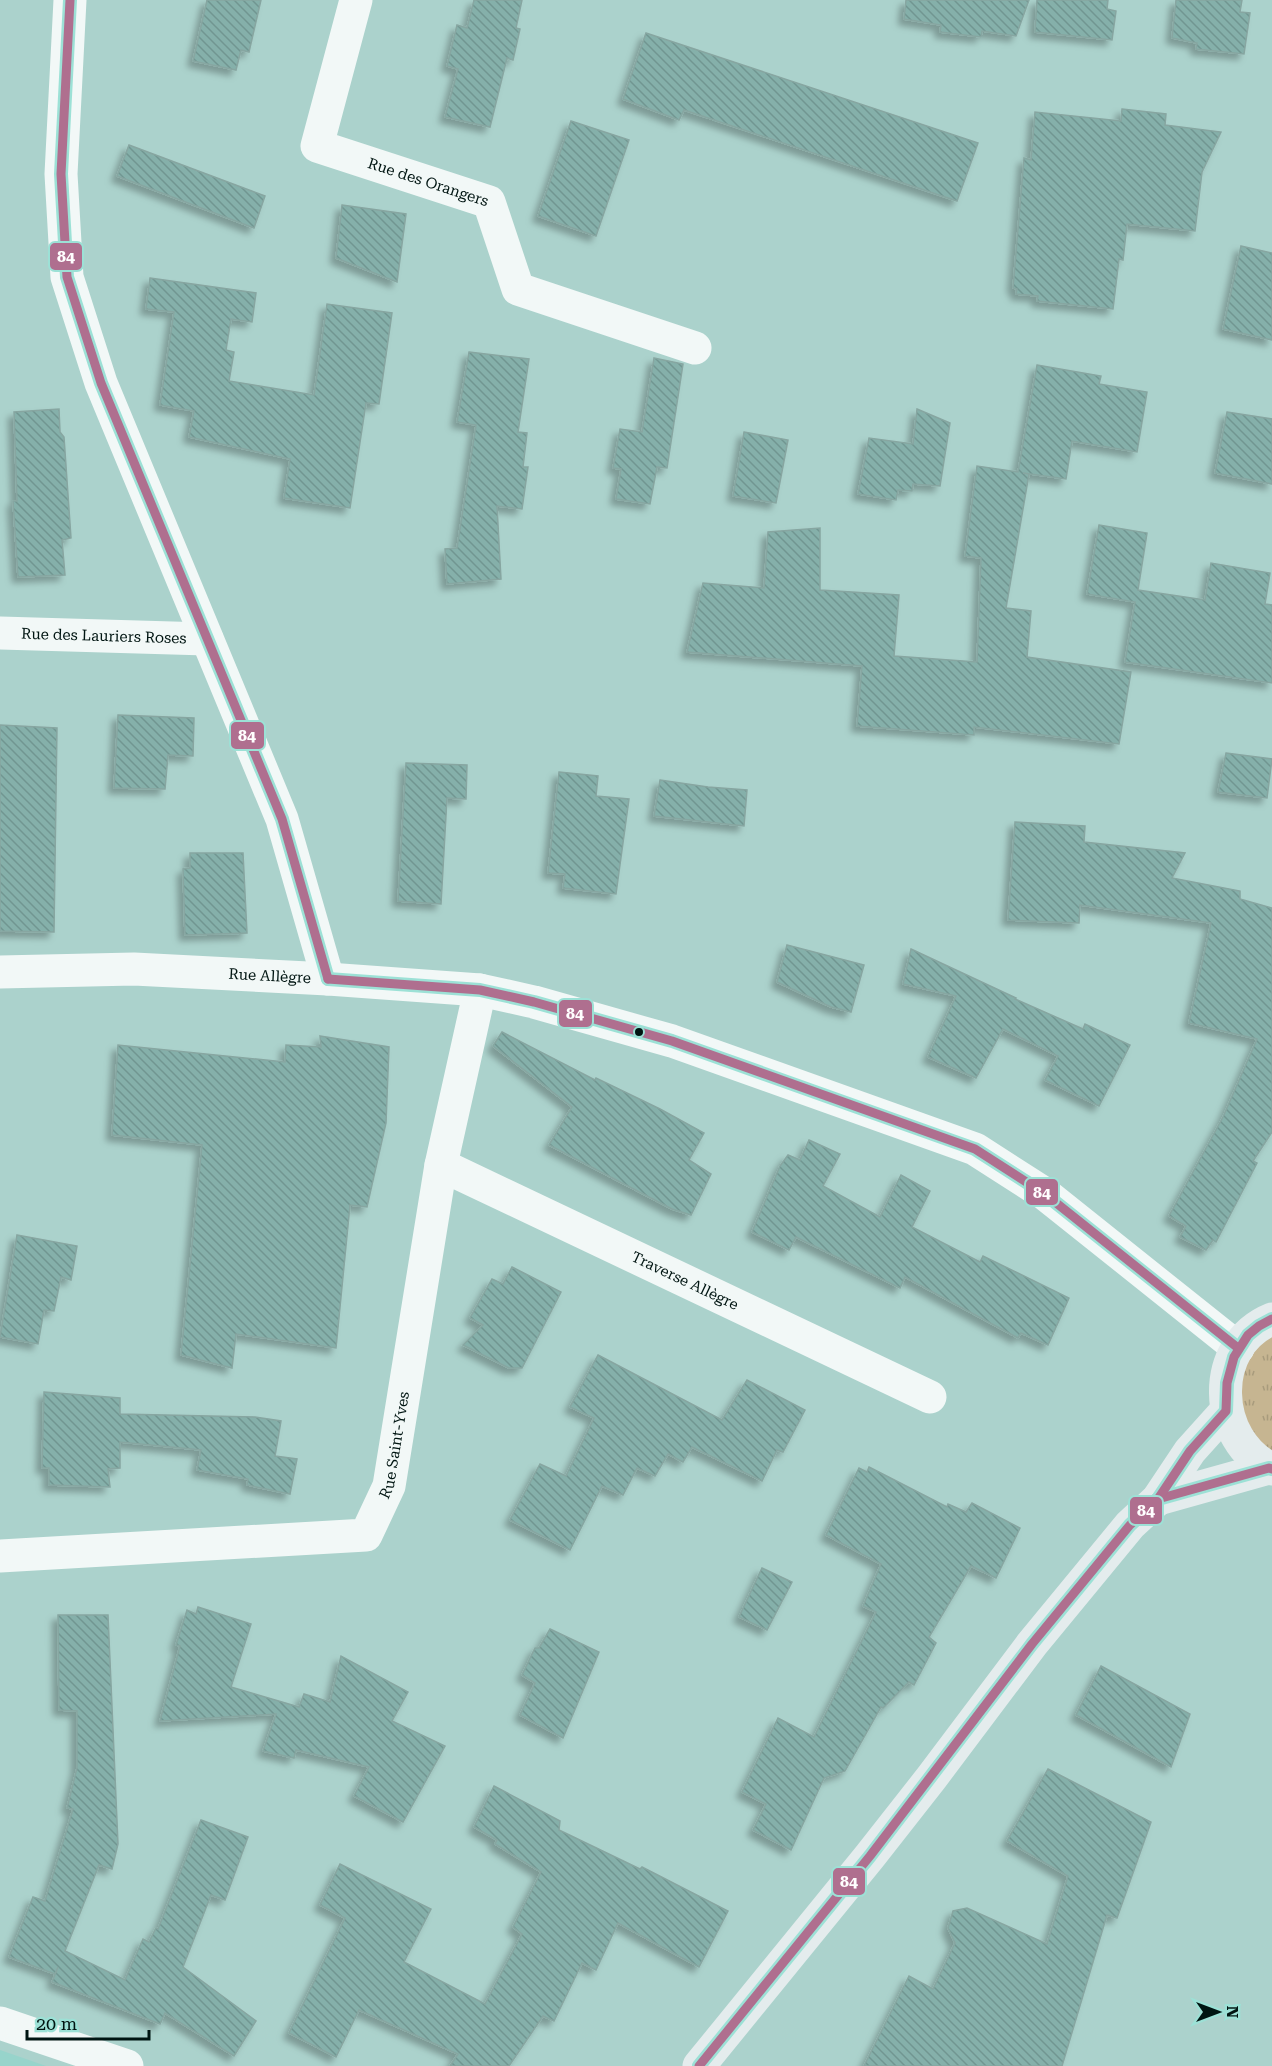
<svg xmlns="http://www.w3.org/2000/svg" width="1272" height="2066" viewBox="0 0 1272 2066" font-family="'Roboto Serif',serif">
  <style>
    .built { fill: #97d4cb }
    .grass { fill: url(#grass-tufts) }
    .building { fill: url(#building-back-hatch); stroke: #87a6a1; stroke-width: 1.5; filter: url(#shadow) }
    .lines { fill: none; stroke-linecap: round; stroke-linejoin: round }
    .street { stroke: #f2f8f7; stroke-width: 33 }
    .secondary { stroke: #e4eced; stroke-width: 33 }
    .bus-1-casing { stroke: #9ce1d6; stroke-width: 14 }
    .bus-1 { stroke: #af6f8f; stroke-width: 9 }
    .bus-dot { fill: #001512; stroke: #9ce1d6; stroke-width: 2 }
    .labels { text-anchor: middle; stroke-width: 5; stroke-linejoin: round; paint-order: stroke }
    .street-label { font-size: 15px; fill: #001512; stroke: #9ce1d6 }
    .line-badge { stroke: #9ce1d6; stroke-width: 2 }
    .badge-label { font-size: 16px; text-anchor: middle; font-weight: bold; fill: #fff }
  </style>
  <defs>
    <pattern id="grass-tufts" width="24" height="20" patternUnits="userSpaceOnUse" patternTransform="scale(1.5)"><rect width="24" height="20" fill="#c6b591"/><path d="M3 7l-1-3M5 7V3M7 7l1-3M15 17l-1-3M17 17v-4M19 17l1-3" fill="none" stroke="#a89b7c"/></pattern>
    <pattern id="building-back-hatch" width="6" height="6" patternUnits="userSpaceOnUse" patternTransform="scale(1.5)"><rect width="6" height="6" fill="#85b0aa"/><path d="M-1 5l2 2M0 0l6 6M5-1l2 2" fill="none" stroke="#719691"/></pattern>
    <filter id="shadow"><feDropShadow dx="-5.5" dy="5.5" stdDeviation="3" flood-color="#0004"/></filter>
  </defs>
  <rect width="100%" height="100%" fill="#abd2cc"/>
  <polygon class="built" points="0,2050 46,2066 0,2066"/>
  <polygon class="grass" points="1272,1319 1272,1469 1225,1390"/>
  <g class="building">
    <polygon points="207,0 261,0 249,52 241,50 236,70 193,61"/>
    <polygon points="474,0 522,0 516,28 520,29 513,60 507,58 490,127 445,117 458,69 447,66 457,25 467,28"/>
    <polygon points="906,0 1029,0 1016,36 982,31 981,37 940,32 941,25 904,19"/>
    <polygon points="1037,0 1108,0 1107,9 1116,11 1112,40 1035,32"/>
    <polygon points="1176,0 1242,0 1240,12 1250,13 1244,54 1196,49 1197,43 1172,38"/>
    <polygon points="646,33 978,143 957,201 684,110 679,120 623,99"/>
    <polygon points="1122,109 1166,114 1165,125 1221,132 1202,172 1195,231 1127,224 1123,260 1119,259 1113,309 1037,301 1038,296 1016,294 1017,289 1013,288 1024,158 1031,160 1035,112 1121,121"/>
    <polygon points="571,121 629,140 596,236 538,216"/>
    <polygon points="129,145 265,196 254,228 117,176"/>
    <polygon points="342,205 406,214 397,282 336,258"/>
    <polygon points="1241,246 1272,253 1272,340 1223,329"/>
    <polygon points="150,278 256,293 252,322 231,319 226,350 234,352 229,381 314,395 327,304 392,313 379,404 366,403 350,508 284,498 290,459 189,437 194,411 160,405 174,312 146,309"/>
    <polygon points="469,352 529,359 518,432 527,433 523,467 528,467 522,509 497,506 501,579 447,584 445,549 457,548 476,425 457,422"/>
    <polygon points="654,358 683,364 667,468 657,467 650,504 616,499 621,469 613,468 620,429 642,432"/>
    <polygon points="1037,365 1101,376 1099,384 1147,392 1137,452 1072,441 1066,479 1023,473 1029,474 1006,608 1031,611 1027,657 1131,672 1119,744 974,727 974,735 857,726 862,666 687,652 703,583 764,588 768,532 820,528 820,590 899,595 894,656 977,662 981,558 965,556 977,466 1018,472"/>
    <polygon points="59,409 60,432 64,437 71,538 62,540 65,575 18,577 13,501 17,501 14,412"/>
    <polygon points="917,409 950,423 940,486 913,484 912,491 898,490 896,500 858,494 869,438 913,444"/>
    <polygon points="1227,412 1272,419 1272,484 1215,473"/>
    <polygon points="744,432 788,440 776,503 733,496"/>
    <polygon points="1099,525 1147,533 1138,590 1205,600 1211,563 1270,573 1265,604 1272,605 1272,683 1125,662 1135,602 1087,594"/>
    <polygon points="118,715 194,718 193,756 168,755 165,789 114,788"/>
    <polygon points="0,725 57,728 54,932 0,931"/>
    <polygon points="1226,753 1272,759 1267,798 1218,792"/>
    <polygon points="406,763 467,765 466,799 447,798 441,904 398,901"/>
    <polygon points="559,772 598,776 596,796 629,799 616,894 563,888 565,874 548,873"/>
    <polygon points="660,780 708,787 747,790 744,826 654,816"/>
    <polygon points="1015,822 1085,826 1084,842 1185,853 1172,878 1240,891 1240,899 1272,908 1272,1132 1253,1161 1257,1163 1216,1242 1213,1240 1206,1250 1180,1237 1186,1226 1169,1216 1223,1117 1257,1039 1189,1023 1211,923 1080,905 1079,923 1008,920"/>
    <polygon points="190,853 243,853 247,933 185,935 183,869 190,868"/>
    <polygon points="787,945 864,965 851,1012 831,1007 777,982"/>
    <polygon points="911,949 1016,998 1015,999 1083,1029 1085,1024 1130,1045 1099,1106 1045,1080 1058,1056 1003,1029 976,1078 928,1057 956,996 903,984"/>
    <polygon points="502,1032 595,1080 596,1078 660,1109 704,1133 689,1160 711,1174 691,1215 672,1209 549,1145 572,1107 493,1046"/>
    <polygon points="320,1036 389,1047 386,1123 367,1207 350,1205 336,1348 236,1334 232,1368 181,1355 202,1145 112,1135 118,1045 285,1062 286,1045 321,1047"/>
    <polygon points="809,1140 840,1154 823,1186 880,1217 901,1175 930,1191 912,1227 980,1262 983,1256 1069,1298 1048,1345 1021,1333 1018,1338 905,1277 900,1288 796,1237 789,1250 752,1232 780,1166 788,1155 800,1160"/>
    <polygon points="17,1235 77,1246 71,1280 61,1277 54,1311 44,1310 38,1344 0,1337"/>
    <polygon points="512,1267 561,1292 522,1368 509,1368 463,1345 483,1325 470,1318 492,1279 503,1284"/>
    <polygon points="598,1355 722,1420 747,1380 805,1410 783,1452 777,1450 762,1481 692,1447 683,1462 668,1454 655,1476 637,1468 623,1495 602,1486 570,1550 510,1520 540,1464 566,1476 594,1418 570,1407"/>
    <polygon points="44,1392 120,1398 120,1414 255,1417 281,1421 275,1456 297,1459 290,1494 247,1485 248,1479 197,1470 201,1450 120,1442 120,1468 108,1469 110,1487 49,1485 49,1468 42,1468"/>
    <polygon points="869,1467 947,1507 948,1504 966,1512 972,1503 1020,1528 996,1578 971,1566 929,1637 936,1643 914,1685 909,1682 883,1708 881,1707 845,1771 824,1778 791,1850 753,1830 766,1804 742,1792 778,1718 814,1737 876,1612 863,1606 881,1564 826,1535 859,1468 867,1472"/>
    <polygon points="762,1568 792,1582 767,1630 739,1617"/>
    <polygon points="198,1607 251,1624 231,1687 299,1707 304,1694 330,1702 341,1656 408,1692 392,1721 445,1746 403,1822 354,1796 369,1767 296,1750 294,1758 263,1751 276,1714 160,1721 180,1646 176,1645 187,1610 196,1614"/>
    <polygon points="58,1615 108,1615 118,1844 112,1869 99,1865 65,1951 125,1980 143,1939 149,1942 156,1928 158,1929 201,1820 248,1837 225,1900 211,1895 183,1967 256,2021 234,2056 165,2013 160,2024 52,1982 58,1967 55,1974 9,1957 33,1897 45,1901 73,1809 67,1808 77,1768 77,1711 59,1710"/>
    <polygon points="550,1629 599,1652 563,1738 520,1715 535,1683 522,1675 535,1648 539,1648"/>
    <polygon points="1101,1666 1190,1714 1171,1767 1076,1715"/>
    <polygon points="1048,1769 1151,1822 1117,1918 1107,1915 1062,2066 864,2066 909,1976 933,1989 955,1943 948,1928 953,1911 967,1908 1047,1944 1068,1876 1007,1841"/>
    <polygon points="494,1786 560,1821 559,1830 640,1869 642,1867 728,1911 699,1967 618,1923 596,1970 582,1963 554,2021 543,2016 509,2066 450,2066 458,2054 359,2010 336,2057 289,2033 345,1918 320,1905 340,1864 431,1909 404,1962 485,2004 522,1934 513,1927 541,1872 495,1844 497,1840 474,1827"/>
  </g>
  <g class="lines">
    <g class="street">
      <polyline points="70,0 61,174 67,277 101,383 282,819 328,979"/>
      <path id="s1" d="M356,0l-39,146 172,56 29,87 177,59"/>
      <path id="s2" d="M0,633l207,6"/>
      <path id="s3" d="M0,972l134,-3 194,10 152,11 54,12 138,39 303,108 70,45 193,154"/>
      <path id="s4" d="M441,1165l489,232"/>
      <path id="s5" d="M0,1556l366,-21 23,-49 52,-321 39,-175"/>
      <polyline points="0,2023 127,2066"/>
    </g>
    <g class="secondary">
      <path d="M1272,1319c-64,26 -60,122 0,150"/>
      <polyline points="1158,1499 1269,1468"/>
      <polyline points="699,2066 870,1856 932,1777 1032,1644 1130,1525 1158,1499 1190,1451 1226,1411"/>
    </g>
    <defs>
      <g id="bus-1">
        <polyline points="70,0 61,174 67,277 101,383 282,819 328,979"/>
        <polyline points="328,979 480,990 534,1002 672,1041 975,1149 1045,1194 1238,1348"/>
        <polyline points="1144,1512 1158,1499 1269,1468 1272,1469"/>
        <polyline points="699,2066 870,1856 1032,1644 1130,1525 1158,1499 1190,1451 1226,1411 1227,1383 1234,1357 1248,1335 1259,1326 1272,1319"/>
      </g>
    </defs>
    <use href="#bus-1" class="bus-1-casing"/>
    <use href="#bus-1" class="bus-1"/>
  </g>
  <circle class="bus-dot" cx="639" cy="1032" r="5"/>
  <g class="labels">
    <g class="street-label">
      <text dy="5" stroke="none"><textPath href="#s1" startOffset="268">Rue des Orangers</textPath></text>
      <text dy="5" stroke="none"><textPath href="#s2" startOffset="104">Rue des Lauriers Roses</textPath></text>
      <text dy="5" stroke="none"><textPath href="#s3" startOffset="270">Rue Allègre</textPath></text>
      <text dy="5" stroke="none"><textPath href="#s4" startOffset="270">Traverse Allègre</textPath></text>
      <text dy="5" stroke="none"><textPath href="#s5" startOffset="462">Rue Saint-Yves</textPath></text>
    </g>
  </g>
  <g class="line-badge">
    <rect x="49" y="242" width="34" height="29" rx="6" fill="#af6f8f"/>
    <rect x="230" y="721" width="35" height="29" rx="6" fill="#af6f8f"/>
    <rect x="558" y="999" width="35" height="29" rx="6" fill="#af6f8f"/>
    <rect x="1025" y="1178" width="34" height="28" rx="6" fill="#af6f8f"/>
    <rect x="1129" y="1496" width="34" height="29" rx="6" fill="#af6f8f"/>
    <rect x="832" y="1867" width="34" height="29" rx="6" fill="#af6f8f"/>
  </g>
  <g class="badge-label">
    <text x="66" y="262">84</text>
    <text x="247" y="741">84</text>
    <text x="575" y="1019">84</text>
    <text x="1042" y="1198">84</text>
    <text x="1146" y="1516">84</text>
    <text x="849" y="1887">84</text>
  </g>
  <g transform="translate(1218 2012) rotate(90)" stroke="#9ce1d6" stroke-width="4.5" paint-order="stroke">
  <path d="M0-4.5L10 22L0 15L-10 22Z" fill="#001512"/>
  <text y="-9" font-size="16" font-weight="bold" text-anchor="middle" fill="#001512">N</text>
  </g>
  <path d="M27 2030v9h122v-9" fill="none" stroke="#001512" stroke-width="3"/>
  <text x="36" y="2030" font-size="18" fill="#001512" stroke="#9ce1d6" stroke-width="4.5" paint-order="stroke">20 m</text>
</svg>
